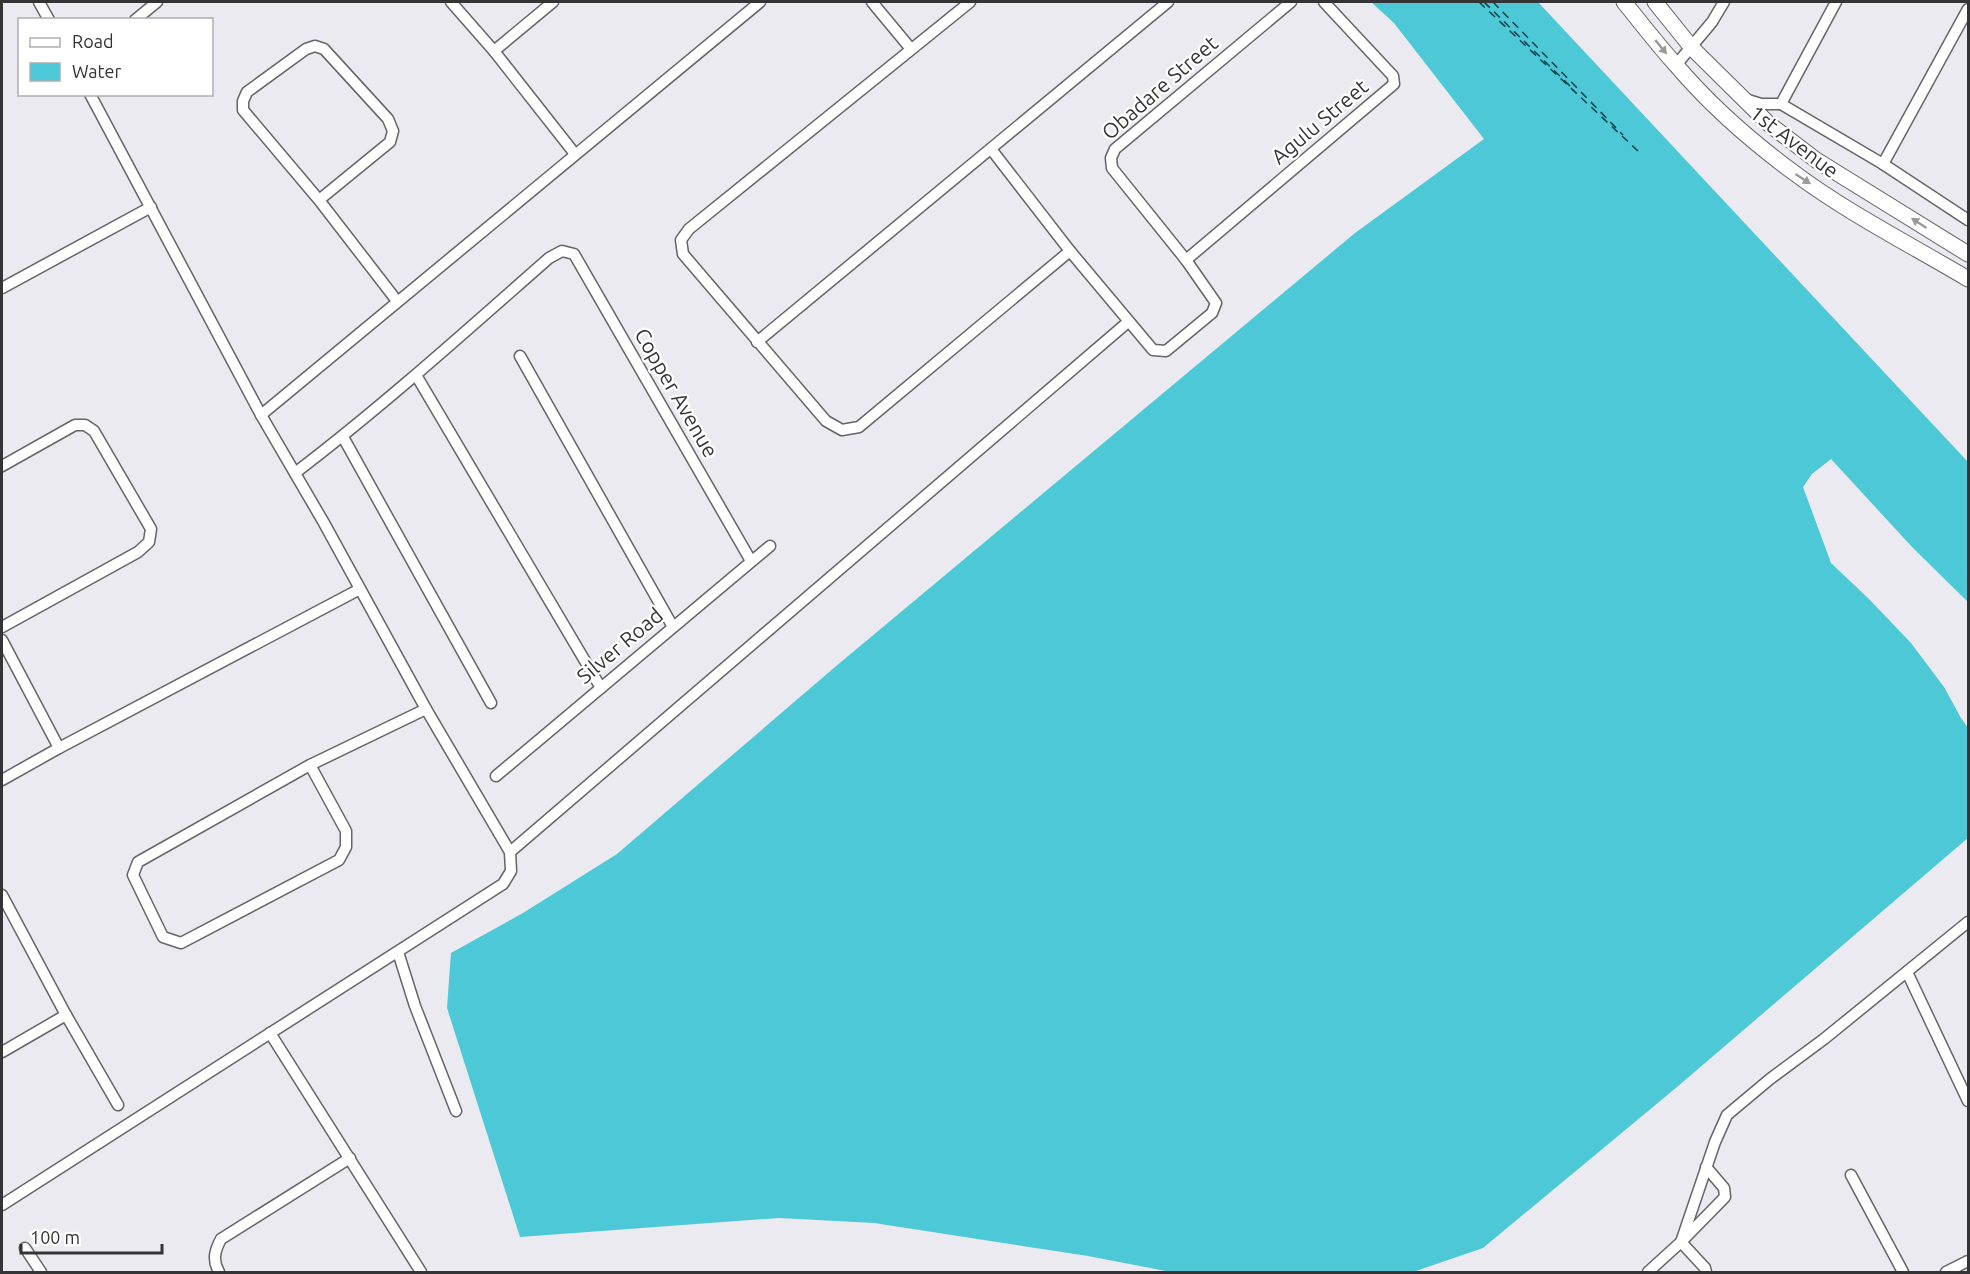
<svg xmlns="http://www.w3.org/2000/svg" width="1970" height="1274" viewBox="0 0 1970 1274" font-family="Ubuntu,sans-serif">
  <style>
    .water { fill: #4dc8d7 }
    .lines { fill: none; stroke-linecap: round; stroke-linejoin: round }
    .ferry { stroke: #074148; stroke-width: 1.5; stroke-dasharray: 8 6; stroke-linecap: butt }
    .minor-casing { stroke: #646469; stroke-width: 13 }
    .secondary-casing { stroke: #646469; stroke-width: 17 }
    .minor { stroke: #fff; stroke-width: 10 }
    .secondary { stroke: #fff; stroke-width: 15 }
    .oneway { fill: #9a9a9a }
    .labels { text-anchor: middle; stroke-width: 4.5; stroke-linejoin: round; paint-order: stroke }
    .street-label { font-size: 21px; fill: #343436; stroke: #fff }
  </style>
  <rect width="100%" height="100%" fill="#eaeaf0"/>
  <polygon class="water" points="1371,2 1538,2 1968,462 1968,602 1913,548 1831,459 1812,474 1803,487 1831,563 1869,599 1911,643 1944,687 1961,718 1968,728 1968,838 1677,1087 1483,1248 1413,1272 1171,1272 1088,1256 874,1223 779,1218 520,1237 447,1008 451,953 523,913 617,854 835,667 1355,233 1484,139 1394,23"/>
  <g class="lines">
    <g class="ferry">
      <polyline points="1479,2 1638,151"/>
      <polyline points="1484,2 1572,88"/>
      <polyline points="1493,2 1623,135"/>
    </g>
    <defs>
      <g id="minor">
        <polyline points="39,2 49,20"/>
        <polyline points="451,2 494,51 575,154"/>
        <polyline points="872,2 911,49"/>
        <polyline points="970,2 689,229 681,240 683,254 826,421 842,430 859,427 1070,251"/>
        <polyline points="135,20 157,2"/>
        <polyline points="494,51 553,2"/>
        <polyline points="1676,65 1712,22 1724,2"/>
        <polyline points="1745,99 1761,104 1781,104 1883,164 1968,220"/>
        <polyline points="1781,104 1836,2"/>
        <polyline points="991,149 1070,251 1153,350 1166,351 1212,313 1216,303 1186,260 1112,168 1111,158 1115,149 1291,2"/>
        <polyline points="1883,164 1968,9"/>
        <polyline points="319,200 390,142 393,131 388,119 324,49 315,46 306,49 247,92 243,101 243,110 319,200 397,301"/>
        <polyline points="1186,260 1394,84 1393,76 1324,2"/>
        <polyline points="2,288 151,207"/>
        <polyline points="757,342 1168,2"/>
        <polyline points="520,356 673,627"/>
        <polyline points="416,375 601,688"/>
        <polyline points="261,415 760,2"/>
        <polyline points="343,437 491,703"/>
        <polyline points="2,466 75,425 85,425 94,431 151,529 149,542 138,552 2,627"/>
        <path d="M295,473c88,-67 171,-142 254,-215l13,-7 12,3 177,307"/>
        <polyline points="2,640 59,748"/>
        <polyline points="310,765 346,831 346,847 339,860 181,943 163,937 133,875 138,862 310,765 426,709"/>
        <polyline points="496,776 770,546"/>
        <polyline points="2,780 59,748 360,589"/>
        <polyline points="510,852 1128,322"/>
        <polyline points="2,895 66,1015 118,1105"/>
        <polyline points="398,952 415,1006 456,1111"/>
        <polyline points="1907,972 1968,1101"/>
        <polyline points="270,1033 421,1272"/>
        <polyline points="2,1052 66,1015"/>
        <polyline points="1706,1167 1724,1188 1725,1197 1681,1242 1705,1268 1706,1272"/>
        <polyline points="1851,1175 1903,1272"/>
        <polyline points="2,1205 503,884 511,871 510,852 426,709 324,523 261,415 90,94"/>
        <polyline points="25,1248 41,1272"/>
        <path d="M219,1272c-7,-12 -4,-22 2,-33l129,-81"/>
        <polyline points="1648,1272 1681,1242 1715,1142 1727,1115 1770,1079 1824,1039 1968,922"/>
        <polyline points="1946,1272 1968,1261"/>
      </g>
      <g id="secondary">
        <path d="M1624,2c17,21 34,43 52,63 34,40 75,76 117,107 53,40 118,73 175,107"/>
        <polyline points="1655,2 1692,48 1769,124 1816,160 1968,254"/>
      </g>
    </defs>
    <use href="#minor" class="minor-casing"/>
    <use href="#secondary" class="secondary-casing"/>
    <use href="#minor" class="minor"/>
    <use href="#secondary" class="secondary"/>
  </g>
  <defs><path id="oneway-solid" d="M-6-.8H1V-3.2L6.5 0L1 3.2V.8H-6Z" transform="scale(1.5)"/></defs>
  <g class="oneway">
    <use href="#oneway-solid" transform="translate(1661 47) rotate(51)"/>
    <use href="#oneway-solid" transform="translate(1803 179) rotate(33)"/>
    <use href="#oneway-solid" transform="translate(1919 223) rotate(-147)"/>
  </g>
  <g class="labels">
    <g class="street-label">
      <text transform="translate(1160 88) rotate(-41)" y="7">Obadare Street</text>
      <text transform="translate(1320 122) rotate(-40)" y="7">Agulu Street</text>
      <text transform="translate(1794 142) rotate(37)" y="7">1st Avenue</text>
      <text transform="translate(676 393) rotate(60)" y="7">Copper Avenue</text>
      <text transform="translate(620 646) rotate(-40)" y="7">Silver Road</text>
    </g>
  </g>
  <rect width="1970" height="1274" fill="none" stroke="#343436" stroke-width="6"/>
  <rect x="18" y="18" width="195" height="78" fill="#ffffff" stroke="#aeaeaf" stroke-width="1.5"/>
  <rect x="30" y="38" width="30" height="9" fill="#ffffff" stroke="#aeaeaf" stroke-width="1.5"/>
  <text x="72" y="48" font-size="18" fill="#343436">Road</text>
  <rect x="30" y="63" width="30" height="18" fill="#4dc8d7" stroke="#aeaeaf" stroke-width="1.5"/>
  <text x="72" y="78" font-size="18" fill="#343436">Water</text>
  <path d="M21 1244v9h141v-9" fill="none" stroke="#343436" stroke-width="3"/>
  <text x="30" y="1244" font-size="18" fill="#343436" stroke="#ffffff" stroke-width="4.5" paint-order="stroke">100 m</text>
</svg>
